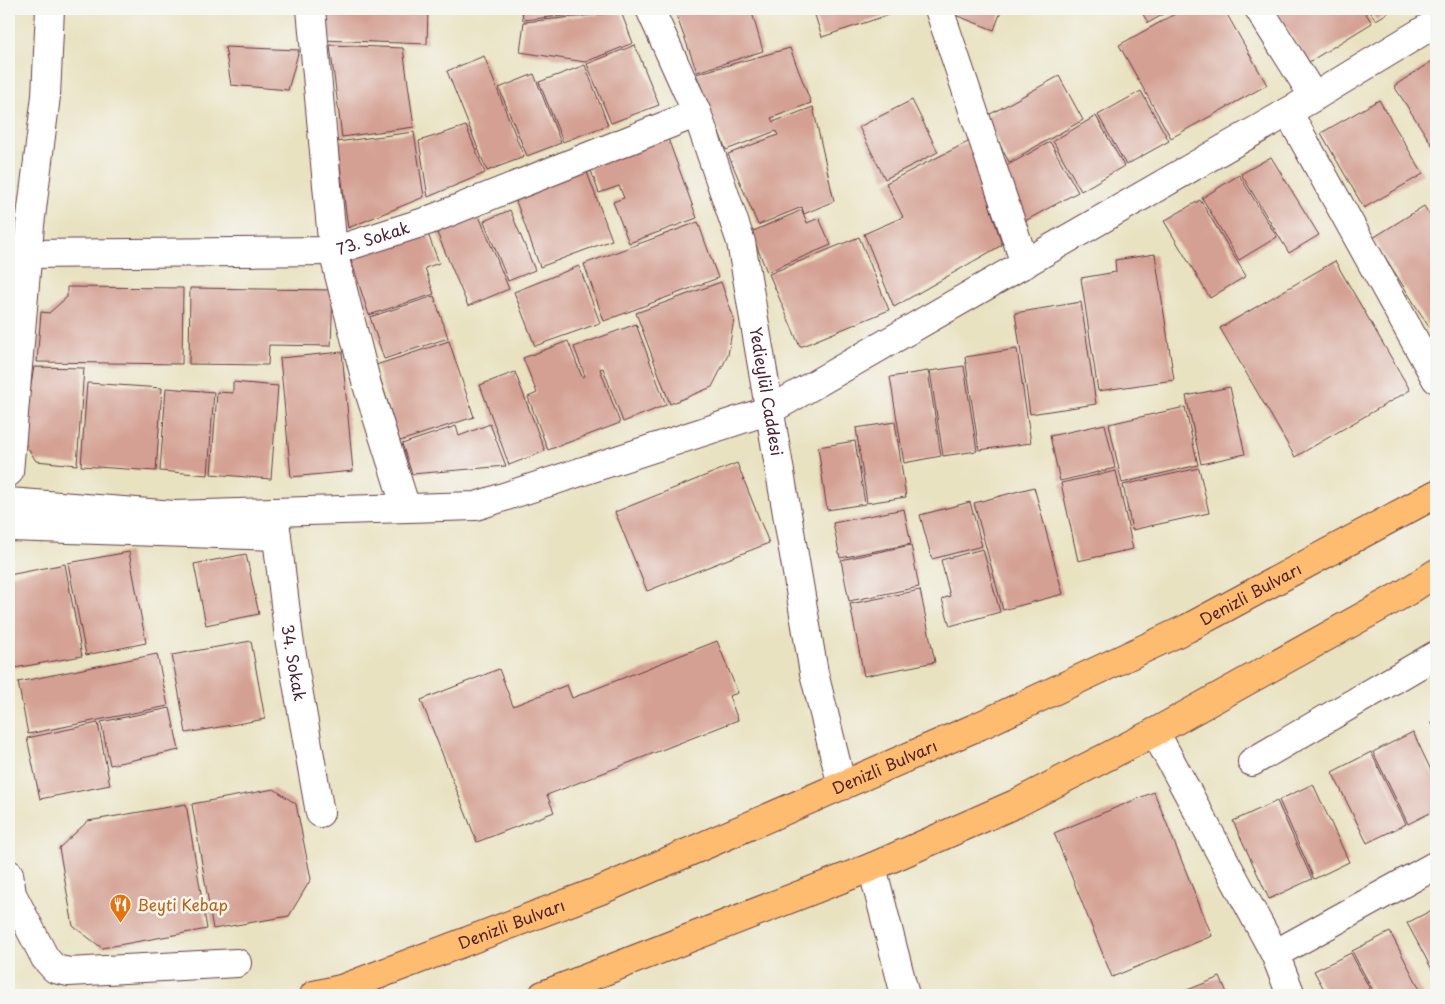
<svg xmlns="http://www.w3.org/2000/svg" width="1445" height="1004" viewBox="0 0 1445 1004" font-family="'Playpen Sans',sans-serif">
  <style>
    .building { fill: #d4a093 }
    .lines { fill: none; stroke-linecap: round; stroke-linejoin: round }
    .minor-casing { stroke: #623c42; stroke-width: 30 }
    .highway-casing { stroke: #623c42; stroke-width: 30 }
    .minor { stroke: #fff; stroke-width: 28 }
    .highway { stroke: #fdbc6f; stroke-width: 28 }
    .labels { text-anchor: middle; stroke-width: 5; stroke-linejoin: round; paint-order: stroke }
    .street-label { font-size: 16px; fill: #4a1f2b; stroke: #f6f6f2 }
    .food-label { font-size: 16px; fill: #c56008; stroke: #f6f6f2; text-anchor: start }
  </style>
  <rect width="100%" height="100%" fill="#f6f6f2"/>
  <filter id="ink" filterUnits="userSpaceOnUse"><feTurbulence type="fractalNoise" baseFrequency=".02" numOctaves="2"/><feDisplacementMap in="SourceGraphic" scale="10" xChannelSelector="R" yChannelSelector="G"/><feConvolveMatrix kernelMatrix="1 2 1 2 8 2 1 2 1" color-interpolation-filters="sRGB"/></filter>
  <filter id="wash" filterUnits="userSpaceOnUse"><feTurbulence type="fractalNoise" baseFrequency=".0096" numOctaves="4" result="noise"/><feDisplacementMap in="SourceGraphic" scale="20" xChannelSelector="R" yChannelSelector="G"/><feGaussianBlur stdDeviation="1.12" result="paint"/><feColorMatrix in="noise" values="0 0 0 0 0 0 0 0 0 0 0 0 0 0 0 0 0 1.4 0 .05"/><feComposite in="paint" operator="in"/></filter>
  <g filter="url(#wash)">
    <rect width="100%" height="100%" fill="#e9e2c1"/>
    <g id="blocks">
      <g class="building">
        <polygon points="9,9 13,9 11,41 9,41"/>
        <polygon points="323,9 428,9 427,44 323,40"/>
        <polygon points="522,9 616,9 616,10 523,20"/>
        <polygon points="674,9 751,9 763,51 697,72"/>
        <polygon points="813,9 906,9 822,37"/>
        <polygon points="954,9 1002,9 994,30 955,15"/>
        <polygon points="1140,9 1173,9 1148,23"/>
        <polygon points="1184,9 1224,9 1267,85 1171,138 1119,45"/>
        <polygon points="1275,9 1363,9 1372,23 1309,62"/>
        <polygon points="1368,9 1394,9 1376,20"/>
        <polygon points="621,12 633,43 585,62 520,52 524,22"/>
        <polygon points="330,45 403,48 414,127 342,137"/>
        <polygon points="635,45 659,105 611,123 587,64"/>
        <polygon points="225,47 299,50 288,90 231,85"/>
        <polygon points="790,48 811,103 771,118 773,122 813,107 834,201 804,214 802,207 758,225 728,154 778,135 776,131 726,150 696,74"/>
        <polygon points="484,56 524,157 487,171 447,71"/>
        <polygon points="1435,59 1436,61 1436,151 1394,86"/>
        <polygon points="585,65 608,125 563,142 539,82"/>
        <polygon points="534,74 561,143 527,156 499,88"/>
        <polygon points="1059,76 1083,120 1009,162 985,117"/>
        <polygon points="1141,91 1169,141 1126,165 1098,115"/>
        <polygon points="912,100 938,152 885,179 859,127"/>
        <polygon points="1379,100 1423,174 1364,208 1321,133"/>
        <polygon points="1096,116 1124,166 1081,191 1053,141"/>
        <polygon points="466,126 485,173 428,197 419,141"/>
        <polygon points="414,132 424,197 348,228 337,142"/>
        <polygon points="666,133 697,218 629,243 613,202 624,198 619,186 599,193 588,162"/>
        <polygon points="970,141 1002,245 894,307 864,234 903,217 886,183"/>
        <polygon points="1050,142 1078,192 1025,221 997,171"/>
        <polygon points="1271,157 1319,235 1289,253 1241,174"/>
        <polygon points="584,164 612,240 540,267 512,190"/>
        <polygon points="1239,175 1277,237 1239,260 1202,198"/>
        <polygon points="1200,200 1246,276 1210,298 1164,221"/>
        <polygon points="1424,206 1436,225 1436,322 1429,327 1373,238"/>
        <polygon points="510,210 535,270 508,281 484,221"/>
        <polygon points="802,210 807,223 819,218 831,245 767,272 751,232"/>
        <polygon points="477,211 509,289 468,306 435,228"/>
        <polygon points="698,222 718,278 604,321 584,264"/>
        <polygon points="428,234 439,263 425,268 434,294 369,315 348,251"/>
        <polygon points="859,237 889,310 800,347 769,274"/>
        <polygon points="1155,254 1174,380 1098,391 1081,278 1116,272 1115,260"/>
        <polygon points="1335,261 1410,390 1295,457 1220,328"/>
        <polygon points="579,266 600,323 535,346 514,292"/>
        <polygon points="721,282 734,319 728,355 712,387 670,404 636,313"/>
        <polygon points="67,287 183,288 182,364 37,362 41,312 49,313 67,297"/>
        <polygon points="190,288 333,290 331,346 269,345 268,365 189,364"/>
        <polygon points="434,296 448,338 384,359 370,317"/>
        <polygon points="1081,302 1096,404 1030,414 1015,313"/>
        <polygon points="636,324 666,405 623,422 603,368 600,369 620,423 548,450 528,397 537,393 523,358 568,341 582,377 585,376 574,347"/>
        <polygon points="449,341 474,417 400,441 376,365"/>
        <polygon points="1017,349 1031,443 979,450 965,357"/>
        <polygon points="342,352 353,471 291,477 280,358"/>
        <polygon points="964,366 977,451 943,456 930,371"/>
        <polygon points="34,367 84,368 77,465 36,461 21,437"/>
        <polygon points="928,371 941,456 904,463 890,377"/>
        <polygon points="515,372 545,451 509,465 480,385"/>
        <polygon points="233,382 278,386 271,479 211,474 217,392 233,393"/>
        <polygon points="87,383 162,388 156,471 81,466"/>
        <polygon points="1230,387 1245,454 1201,464 1186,396"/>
        <polygon points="166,388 214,392 208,475 160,471"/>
        <polygon points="1185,407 1198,465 1122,483 1109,424"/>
        <polygon points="895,422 906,497 867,503 856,428"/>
        <polygon points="490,424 506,466 412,474 402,444 456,426 459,436"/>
        <polygon points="1105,424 1115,468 1060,481 1050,436"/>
        <polygon points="855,441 865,504 827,510 818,447"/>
        <polygon points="737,463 769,543 647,591 615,512"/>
        <polygon points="1199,468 1209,513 1132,530 1123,485"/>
        <polygon points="1116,471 1133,549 1078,561 1061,483"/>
        <polygon points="1034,487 1063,594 1003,610 974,503"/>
        <polygon points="970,502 982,546 932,559 920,515"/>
        <polygon points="904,509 911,544 840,558 833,523"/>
        <polygon points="911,545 919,587 849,601 841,560"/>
        <polygon points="983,549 1000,612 950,626 942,599 950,596 941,560"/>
        <polygon points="129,552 146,643 86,655 68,563"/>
        <polygon points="246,554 259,614 206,625 194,564"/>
        <polygon points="65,564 82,656 9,669 9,575"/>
        <polygon points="920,590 935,662 864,676 850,604"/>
        <polygon points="251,641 265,719 186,733 172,655"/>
        <polygon points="717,641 738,693 729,696 738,720 547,795 554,812 477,842 421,700 499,669 513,706 567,685 572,698"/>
        <polygon points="157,654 168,706 28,734 18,682"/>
        <polygon points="170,708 179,750 110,765 101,722"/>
        <polygon points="1436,720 1436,731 1431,722"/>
        <polygon points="98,723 110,785 40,799 27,738"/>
        <polygon points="1413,732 1436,781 1436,810 1408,824 1373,752"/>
        <polygon points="1371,752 1406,824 1367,843 1332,772"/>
        <polygon points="1313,784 1349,862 1314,879 1279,800"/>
        <polygon points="274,789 296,804 311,879 289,916 213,929 192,804"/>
        <polygon points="1154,792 1212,936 1112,977 1054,833"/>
        <polygon points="1277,801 1312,879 1269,899 1233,821"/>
        <polygon points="186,804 207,929 102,948 73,926 59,848 88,821"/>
        <polygon points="1436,908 1436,977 1407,923"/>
        <polygon points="1390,932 1423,995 1375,995 1352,951"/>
        <polygon points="1351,953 1373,995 1327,995 1314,971"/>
        <polygon points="1220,977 1228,995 1175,995"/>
      </g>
    </g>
  </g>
  <g filter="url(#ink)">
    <use href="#blocks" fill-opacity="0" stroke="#623c42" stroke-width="1"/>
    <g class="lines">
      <defs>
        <g id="minor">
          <polyline points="311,9 333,251 367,385 406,508"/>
          <path id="s1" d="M650,9l47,104 44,129 73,431 28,113"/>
          <polyline points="939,9 1025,264"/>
          <polyline points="1259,9 1314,97"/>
          <polyline points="1288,112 1436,379"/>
          <path id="s2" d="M27,254l306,-3 94,-30 270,-108"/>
          <polyline points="9,472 30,225 46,96 50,9"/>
          <polyline points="9,502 174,515 476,506 770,410 1314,97 1436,23"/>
          <path id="s3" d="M274,512l15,126 31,175"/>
          <polyline points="9,527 277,536"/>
          <polyline points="1155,732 1275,954 1291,995"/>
          <polyline points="1252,762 1436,655"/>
          <polyline points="872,867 905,995"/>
          <polyline points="9,874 12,894 45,958 55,969 69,972 237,963"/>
          <polyline points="1275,954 1436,865"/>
        </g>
        <g id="highway">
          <path id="s4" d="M314,995l27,-6 263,-100 375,-163 209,-98 248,-134"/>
          <polyline points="543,995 872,867 1015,804 1155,732 1405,593 1436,573"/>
        </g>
      </defs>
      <use href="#minor" class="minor-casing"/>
      <use href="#highway" class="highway-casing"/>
      <use href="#minor" class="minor"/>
      <use href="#highway" class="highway"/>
    </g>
  </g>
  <defs>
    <symbol id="restaurant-pin" viewBox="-11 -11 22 30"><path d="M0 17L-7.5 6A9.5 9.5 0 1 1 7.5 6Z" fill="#e8710a" stroke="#f6f6f2"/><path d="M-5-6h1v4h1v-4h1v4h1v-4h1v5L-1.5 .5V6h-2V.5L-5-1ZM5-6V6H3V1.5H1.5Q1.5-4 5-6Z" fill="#fff"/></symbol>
  </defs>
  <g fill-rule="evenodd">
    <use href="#restaurant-pin" x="108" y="892" width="25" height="34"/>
  </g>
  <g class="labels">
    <g class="street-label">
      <text dy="6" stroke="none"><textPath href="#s2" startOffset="348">73. Sokak</textPath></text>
      <text dy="6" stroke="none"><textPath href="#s1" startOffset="402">Yedieylül Caddesi</textPath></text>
      <text dy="6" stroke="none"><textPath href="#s4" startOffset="1020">Denizli Bulvarı</textPath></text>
      <text dy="6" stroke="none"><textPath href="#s3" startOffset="152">34. Sokak</textPath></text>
      <text dy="6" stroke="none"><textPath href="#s4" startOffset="615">Denizli Bulvarı</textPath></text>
      <text dy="6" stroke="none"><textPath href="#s4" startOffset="210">Denizli Bulvarı</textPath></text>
    </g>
    <g class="food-label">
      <text x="137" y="911">Beyti Kebap</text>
    </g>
  </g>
  <rect width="1445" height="1004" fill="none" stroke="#f6f6f2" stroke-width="30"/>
</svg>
